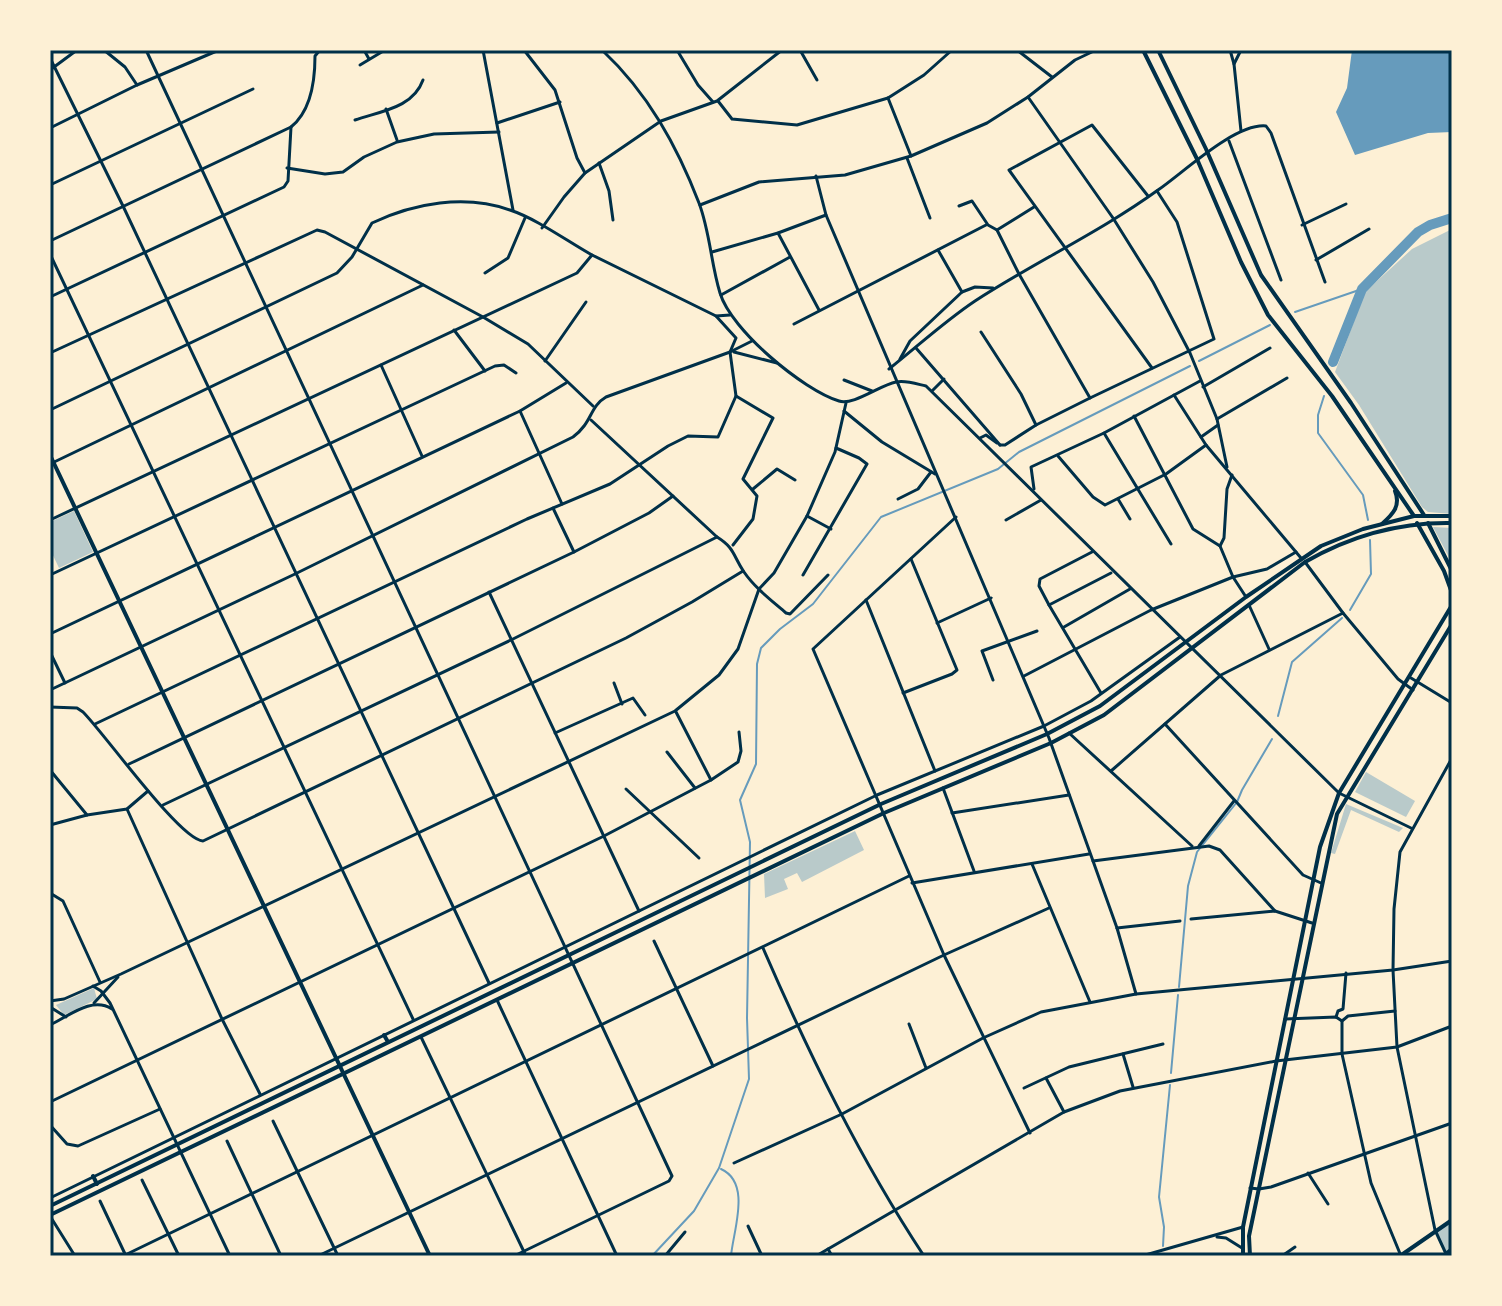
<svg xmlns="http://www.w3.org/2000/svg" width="1502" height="1306" viewBox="0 0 1502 1306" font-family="Quicksand,sans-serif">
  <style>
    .green { fill: #b9caca }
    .water { fill: #669bbc }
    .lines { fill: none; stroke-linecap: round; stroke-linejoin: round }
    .stream { stroke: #669bbc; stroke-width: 2 }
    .river { stroke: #669bbc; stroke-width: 10 }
    .minor { stroke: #003049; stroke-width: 3 }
    .tertiary { stroke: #003049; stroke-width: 4 }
    .secondary { stroke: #003049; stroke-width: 4 }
    .neatline { fill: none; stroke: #003049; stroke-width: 3 }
  </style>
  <rect width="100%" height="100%" fill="#fdf0d5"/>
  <g class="green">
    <polygon points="1452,229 1452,514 1428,512 1422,507 1359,405 1335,372 1365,292 1412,249"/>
    <polygon points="74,511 93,552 59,568 50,549 50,522"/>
    <polygon points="1433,527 1452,528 1452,563"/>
    <polygon points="1366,772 1415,801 1406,817 1355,792"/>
    <polygon points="1346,804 1403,828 1399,832 1351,810 1335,854 1331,853"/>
    <polygon points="855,831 864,850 802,882 797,873 784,879 788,889 765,898 764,874"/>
    <polygon points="94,988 97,999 64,1015 56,1005"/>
    <polygon points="1452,1221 1452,1248 1446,1254 1435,1230"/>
  </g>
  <polygon class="water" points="1352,50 1452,50 1452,132 1428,133 1355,155 1336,112 1347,88"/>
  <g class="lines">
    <g class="stream">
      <polyline points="1295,312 1362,289"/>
      <polyline points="1199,361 1270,325"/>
      <polyline points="1324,396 1318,415 1318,433 1363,495 1368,520"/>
      <polyline points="1350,610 1371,574 1370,540"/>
      <polyline points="1278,716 1292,662 1342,618"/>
      <polyline points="1179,987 1188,886 1197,852 1237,802 1242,790 1272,739"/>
      <polyline points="1171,1073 1178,995"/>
      <path d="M721,1169c31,14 12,62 10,87"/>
      <polyline points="1163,1246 1164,1227 1159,1197 1170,1085"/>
      <polyline points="652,1256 694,1211 719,1168 749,1079 747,1018 750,842 740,800 756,764 757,664 761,648 780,629 813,604 881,517 998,469 1019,452 1190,366"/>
      <polyline points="1162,1256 1162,1254"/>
    </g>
    <polyline class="river" points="1333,362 1362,289 1418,232 1430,225 1452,218"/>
    <g class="minor">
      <polyline points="104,50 125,67 137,85"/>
      <polyline points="146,50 672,1176 669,1181 514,1256"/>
      <polyline points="364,50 369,59"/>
      <polyline points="483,50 513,210"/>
      <polyline points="524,50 555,90 577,158 585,173"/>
      <path d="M602,50c46,43 75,96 97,153 11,29 12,61 21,90 11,37 83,97 119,108 14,5 41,-16 57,-19 10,-2 21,2 30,4l413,407 72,35"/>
      <polyline points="677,50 698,85 713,102"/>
      <polyline points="800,50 817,80"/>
      <polyline points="1017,50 1052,77"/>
      <polyline points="1230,50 1234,64"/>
      <polyline points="1241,50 1234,64 1241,131"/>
      <polyline points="50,58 123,206 489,983"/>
      <polyline points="360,65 385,50"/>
      <polyline points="50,70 77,50"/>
      <polyline points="1028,97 1113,218 1153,282 1190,353 1217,419 1227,467"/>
      <polyline points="888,98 911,156"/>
      <polyline points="718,101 732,119 797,125 888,98 924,75 952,50"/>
      <polyline points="386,109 397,140"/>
      <path d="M355,120c26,-9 58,-12 68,-40"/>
      <polyline points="497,123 560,102"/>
      <polyline points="50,128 137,85 219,50"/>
      <polyline points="1229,141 1281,280"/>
      <polyline points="907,158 930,218"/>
      <polyline points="599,163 609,191 613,220"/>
      <polyline points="287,168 325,174 343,172 364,157 397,142 434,134 499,132"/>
      <polyline points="816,176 826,215 1049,738 1117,928 1136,994"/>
      <polyline points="50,185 253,89"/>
      <polyline points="1148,196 1092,125 1009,170 1152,368"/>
      <polyline points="700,205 759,182 845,175 911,156 987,123 1028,97 1075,60 1096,50"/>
      <polyline points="959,206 972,201 988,225 997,230 1019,274 1090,398"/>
      <polyline points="1302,225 1346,204"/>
      <polyline points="542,228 564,197 585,173 661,121 717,101 782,50"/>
      <polyline points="997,230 1034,207"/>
      <polyline points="778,233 819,310"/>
      <path d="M50,241l241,-114c20,-16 24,-48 24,-71l5,-6"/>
      <polyline points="712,252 778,233 826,215"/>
      <polyline points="50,254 413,1019"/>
      <polyline points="592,255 716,316 730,315"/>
      <polyline points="1316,260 1369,229"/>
      <polyline points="485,273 508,258 525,218"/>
      <polyline points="962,292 975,287 993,288"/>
      <polyline points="721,295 790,257"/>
      <polyline points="50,297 284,187 288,181 291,127"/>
      <polyline points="716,316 736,338 730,352 736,396 773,418 743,479 757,496 753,519 733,545"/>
      <polyline points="794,324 986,225"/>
      <polyline points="454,330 485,371"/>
      <polyline points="981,332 1021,394 1036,425"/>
      <polyline points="916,348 1000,445"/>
      <polyline points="734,352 777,363"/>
      <polyline points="50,353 317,230 325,232 483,317 528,344 593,406"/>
      <polyline points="900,359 910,341 962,292 938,250"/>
      <polyline points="545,361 586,302"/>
      <polyline points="381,365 422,456"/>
      <path d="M889,369c29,-23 56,-48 86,-68 60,-39 125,-69 183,-111 25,-17 77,-67 108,-64l5,7 54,149"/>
      <polyline points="844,380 872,391"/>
      <polyline points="1203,387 1270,348"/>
      <polyline points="932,391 944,379"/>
      <polyline points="1174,395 1206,445 1301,558"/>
      <path d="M50,410l287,-137 15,-16 20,-34c42,-20 93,-29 138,-13 27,9 57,31 82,45l-15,18 -527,247"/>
      <polyline points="520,411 562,504"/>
      <polyline points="844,411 882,442 935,474"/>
      <polyline points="1134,416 1193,529 1220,546 1233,577 1246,597"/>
      <polyline points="1217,419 1287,378"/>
      <path d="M591,420l126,117c18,11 16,19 27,35 11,16 27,28 42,41l4,1 38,-39"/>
      <polyline points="1104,433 1171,544"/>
      <polyline points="1201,437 1218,425"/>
      <polyline points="980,438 986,435 997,443"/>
      <polyline points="1000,445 1005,445 1036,425 1090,398 1214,339 1177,222 1157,191"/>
      <polyline points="1058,456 1093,497 1105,505 1166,474 1206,445"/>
      <polyline points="50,464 423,285"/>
      <polyline points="753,489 777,469 795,480"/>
      <polyline points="1034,489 1031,467 1104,433 1200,381"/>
      <polyline points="898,499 918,489 931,472"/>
      <polyline points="1118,499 1130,519"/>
      <polyline points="553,508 574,552"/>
      <polyline points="807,516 831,529"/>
      <polyline points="956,517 813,649 944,955 1030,1133"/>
      <polyline points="1006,520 1041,500"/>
      <polyline points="1220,546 1224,538 1227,489 1232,475"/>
      <polyline points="1305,562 1343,613"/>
      <polyline points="50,575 495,366 504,365 516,373"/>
      <polyline points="803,575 867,464 859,458 836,448"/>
      <polyline points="489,592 639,911"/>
      <polyline points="866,600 935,771"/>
      <polyline points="1049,605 1039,586 1040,579 1092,552"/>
      <polyline points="1249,605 1269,649"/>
      <polyline points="937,623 991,598"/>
      <polyline points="1064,627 1130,589"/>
      <polyline points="50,634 520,411 566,383"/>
      <polyline points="50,652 65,683"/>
      <polyline points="1024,676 1151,610 1233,577 1267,569 1296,552"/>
      <polyline points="1411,678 1452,703"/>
      <polyline points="993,680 982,651 1037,631"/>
      <polyline points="614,683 622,704"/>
      <path d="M50,690l245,-116 278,-137c20,-15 16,-30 33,-40l124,-45 22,-11"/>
      <polyline points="903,693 952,674 957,670 911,559"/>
      <polyline points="1101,693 1049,605 1111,573"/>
      <path d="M50,707l27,1 6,4c22,22 97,128 120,129l423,-203 66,-36 51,-31"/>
      <polyline points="95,724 527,519 610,484 668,446 688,436 718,437 736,396"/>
      <polyline points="1165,724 1303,875 1321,883"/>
      <polyline points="555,733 633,698 645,715"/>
      <polyline points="1069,733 1192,846"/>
      <polyline points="667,752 695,788"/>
      <polyline points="129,764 574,552 649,513 673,496"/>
      <polyline points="50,770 87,815"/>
      <polyline points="1111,771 1221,675 1343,613 1398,679 1413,690"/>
      <polyline points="711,780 738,762 741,751 739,732"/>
      <polyline points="943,788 974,871"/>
      <polyline points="626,789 699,858"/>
      <polyline points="163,805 511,640 717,537"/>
      <polyline points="127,809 222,1019 260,1094"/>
      <polyline points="952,813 1069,795"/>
      <polyline points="50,825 87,815 127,809 148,791"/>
      <polyline points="1199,846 1234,801"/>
      <polyline points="1093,861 1209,846 1220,850 1275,911"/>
      <polyline points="1032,864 1090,1002"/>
      <polyline points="912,883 1089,854"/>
      <polyline points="50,893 63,901 100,982"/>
      <polyline points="1191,919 1275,911 1312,923"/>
      <polyline points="1117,928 1180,921"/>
      <polyline points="654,941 713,1066"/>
      <path d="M763,948c46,106 97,211 161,308"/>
      <polyline points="93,986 101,991 110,1003 230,1256"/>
      <polyline points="497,1000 617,1256"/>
      <polyline points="50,1001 64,999 121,974 675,711 719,675 738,649 759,589 774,573 807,516 835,452 846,403"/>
      <polyline points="94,1003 118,977"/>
      <polyline points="50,1007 66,1017"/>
      <polyline points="1395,1011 1348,1016 1342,1021 1342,1054 1371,1183 1401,1256"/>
      <polyline points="1336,1017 1338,1011 1343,1009 1346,973"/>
      <polyline points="1285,1019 1336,1017 1342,1021"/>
      <polyline points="909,1024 926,1068"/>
      <path d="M50,1025c19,-9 42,-29 62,-16"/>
      <polyline points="421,1037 526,1256"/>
      <polyline points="1123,1054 1133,1087"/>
      <polyline points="1046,1078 1064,1112"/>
      <polyline points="1024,1088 1069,1067 1163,1044"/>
      <polyline points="50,1102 604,836 711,780 676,712"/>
      <polyline points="273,1121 338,1256"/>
      <polyline points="50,1125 67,1144 78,1146 160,1109"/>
      <polyline points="227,1141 281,1256"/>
      <polyline points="734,1163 842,1114 983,1038 1041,1012 1136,994 1393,970 1452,961"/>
      <polyline points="1308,1173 1328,1204"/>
      <polyline points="142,1180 179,1256"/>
      <polyline points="1250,1188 1259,1189 1271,1187 1452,1123"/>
      <polyline points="50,1198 877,795 1044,726 1091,701 1180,637"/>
      <polyline points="100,1201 126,1256"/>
      <polyline points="50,1216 75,1256"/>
      <polyline points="748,1226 762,1256"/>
      <polyline points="1217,1237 1226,1238 1242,1248"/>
      <polyline points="828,1249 832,1256"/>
      <polyline points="123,1256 909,876"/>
      <polyline points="318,1256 944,955 1049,908"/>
      <polyline points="665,1256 685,1232"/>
      <polyline points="816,1256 1064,1112 1120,1091 1276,1061 1397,1047 1452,1026"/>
      <polyline points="1142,1256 1243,1227"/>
      <polyline points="1282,1256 1295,1247"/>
      <polyline points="1447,1256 1435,1230 1397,1047 1393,970 1394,909 1400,852 1452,758"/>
    </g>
    <g class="tertiary">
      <polyline points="50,455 430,1256"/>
      <polyline points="1417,523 1444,571 1452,593"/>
      <polyline points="1428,523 1452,571"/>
      <polyline points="1243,1256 1243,1227 1320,847 1339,793 1452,605"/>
      <polyline points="1250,1256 1249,1236 1337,814 1452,624"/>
      <polyline points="1400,1256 1452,1220"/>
      <polyline points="1443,1256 1452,1249"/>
    </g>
    <g class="secondary">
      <polyline points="1143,50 1197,159 1241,262 1268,315 1332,396 1414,516"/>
      <polyline points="1158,50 1206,149 1261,275 1351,403 1424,515"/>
      <path d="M1382,524c11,-10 19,-18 13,-33"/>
      <polyline points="384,1035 388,1042"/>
      <polyline points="93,1176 97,1184"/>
      <polyline points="50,1206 881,804 1047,734 1100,706 1246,597 1321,546 1363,529 1414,516 1452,516"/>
      <path d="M50,1215l834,-402 167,-70 53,-28 201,-153c45,-26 95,-40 147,-39"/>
    </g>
  </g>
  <rect width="1502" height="1306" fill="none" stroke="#fdf0d5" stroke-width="104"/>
  <rect x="52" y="52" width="1398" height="1202" class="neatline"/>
</svg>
